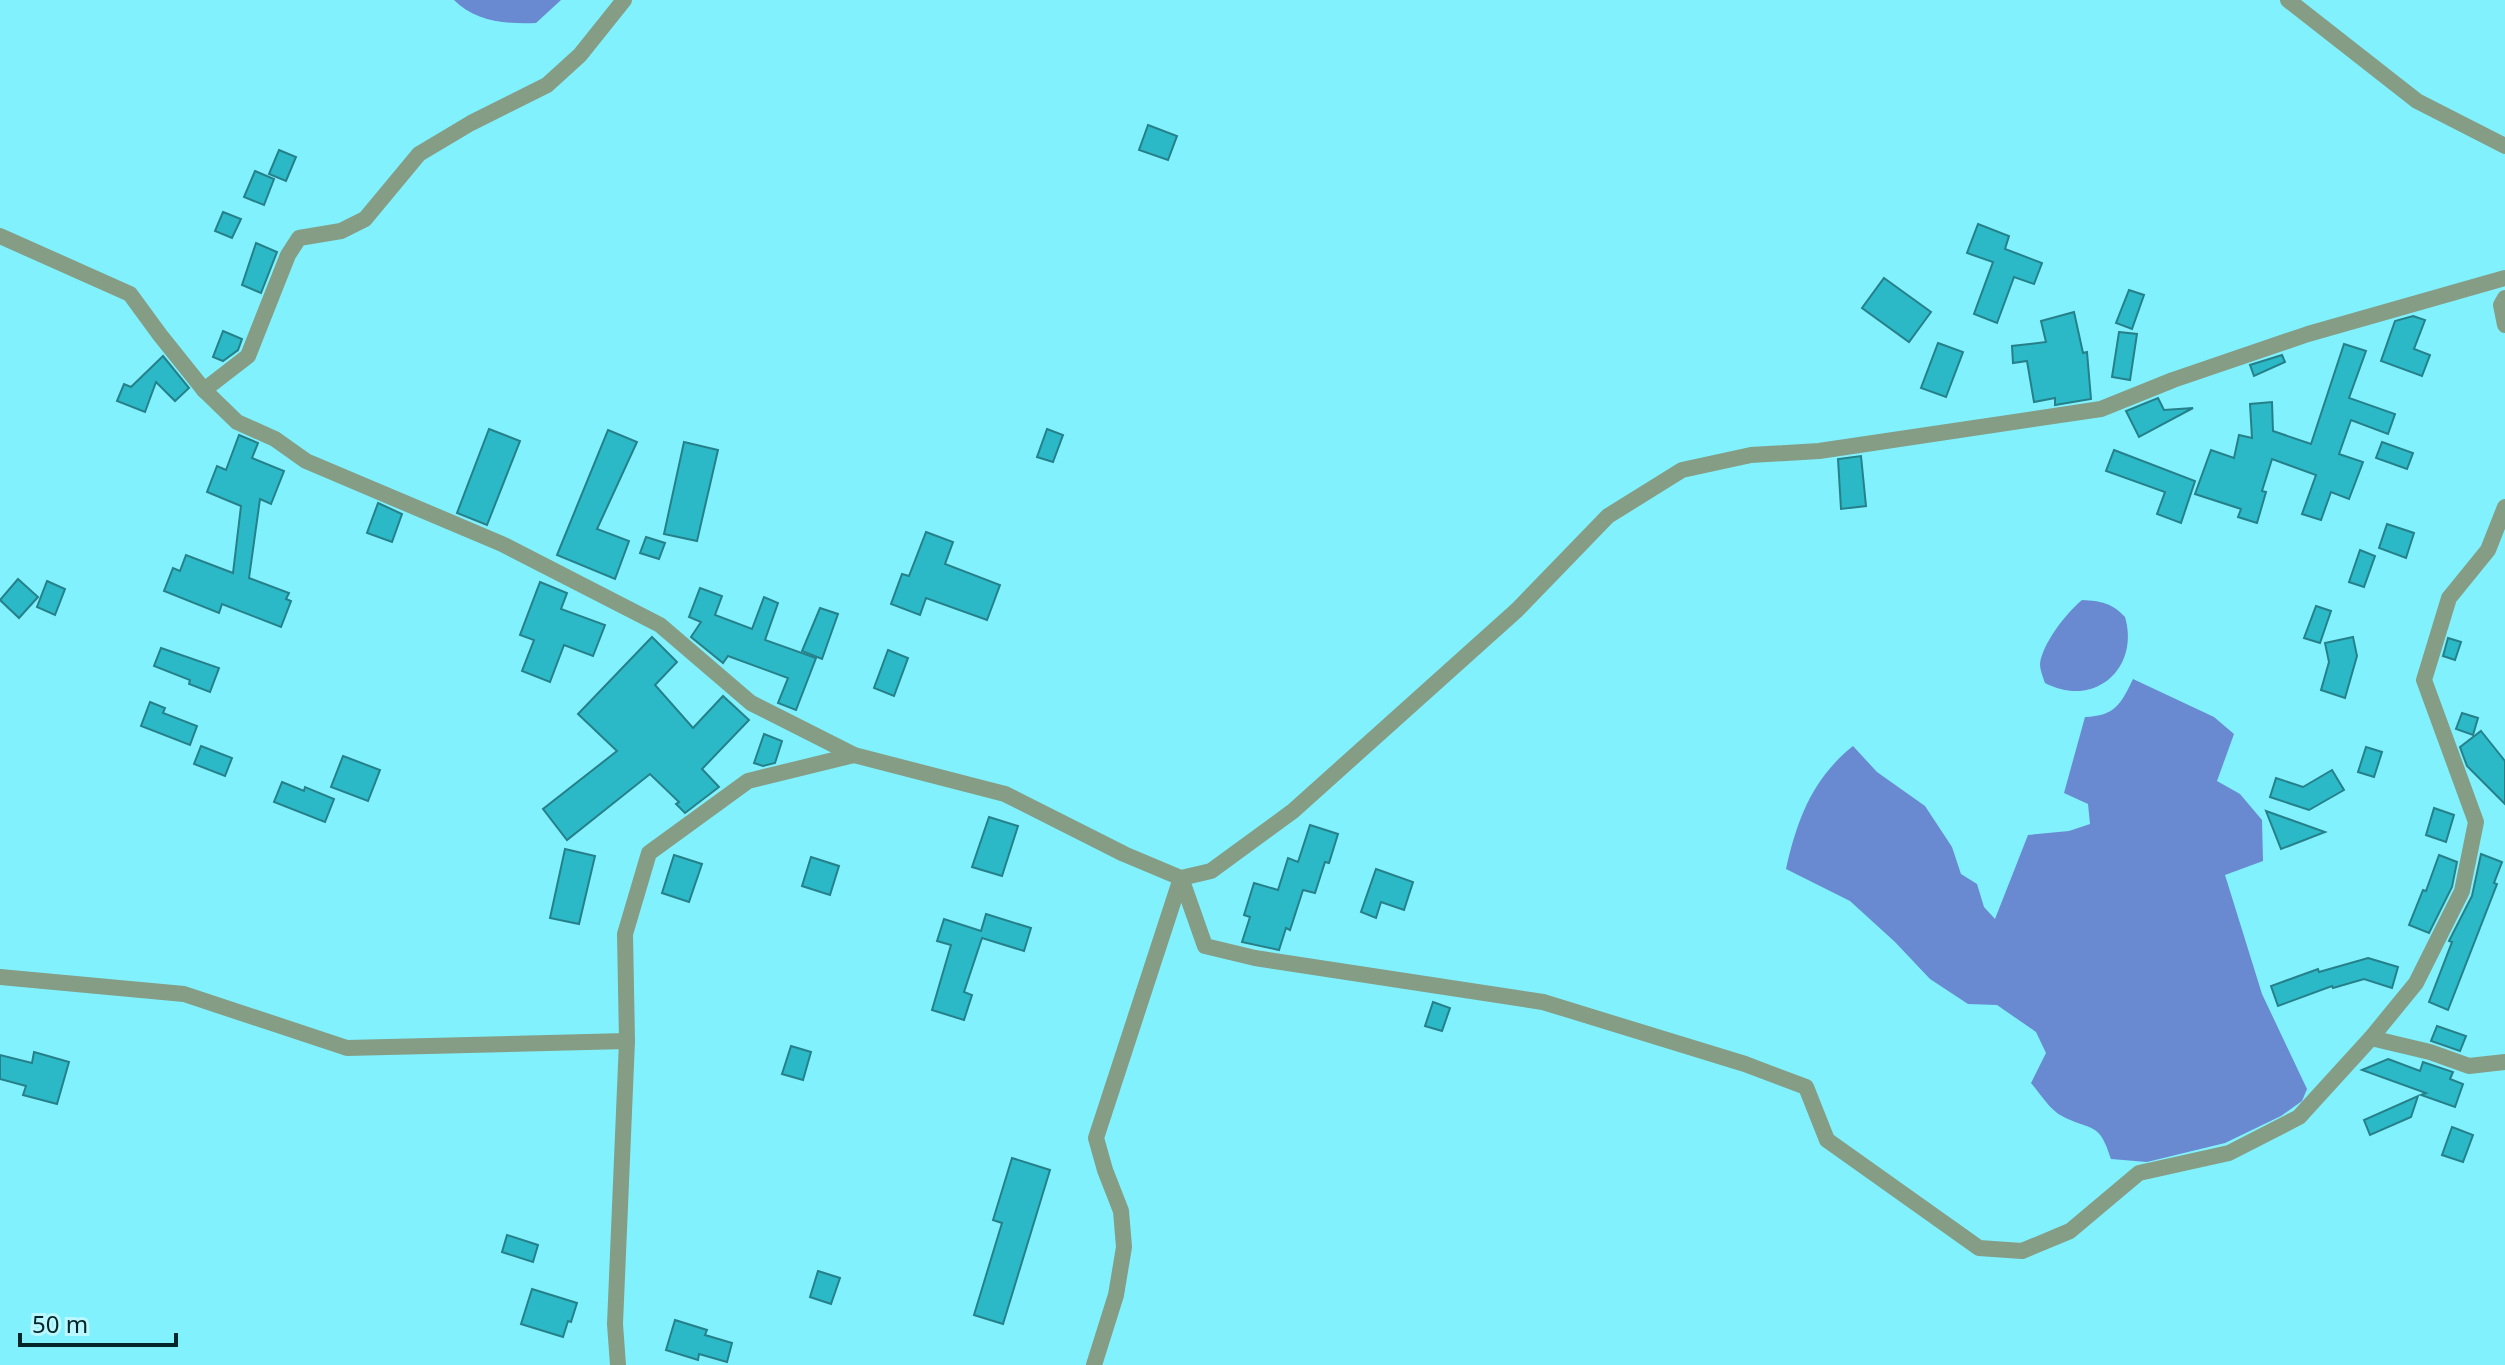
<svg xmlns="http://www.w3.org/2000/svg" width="2505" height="1365" viewBox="0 0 2505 1365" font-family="'Noto Sans',sans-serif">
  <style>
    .water { fill: #6989d1 }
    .building { fill: #2bb9c7; stroke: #268089; stroke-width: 2 }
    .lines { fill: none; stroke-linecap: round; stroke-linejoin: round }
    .minor { stroke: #849d84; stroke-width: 16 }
  </style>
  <rect width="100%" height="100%" fill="#82f1fe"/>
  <g class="water">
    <path d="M454,0h107l-25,23c-29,1 -61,-1 -82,-23z"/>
    <path d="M2082,600c19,1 30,3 43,17 15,51 -30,92 -80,66 -2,-6 -5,-13 -5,-19 2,-20 27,-52 42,-64z"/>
    <path d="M2133,679l81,38 20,17 -17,47 23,13 22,26 1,41 -38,14 37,119 45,95 -5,12 -21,15 -56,27 -78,19 -36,-3c-12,-39 -19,-27 -49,-43 -12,-6 -22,-23 -31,-33l15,-30 -10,-21 -39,-27 -29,-1 -38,-25 -35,-37 -45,-41 -64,-32c11,-49 26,-90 67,-123l24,26 48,34 27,41 9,27 16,10 7,23 11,12 33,-84 41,-4 21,-7 -2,-20 -24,-11 21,-76c30,-1 36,-13 48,-38z"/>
  </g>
  <g class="building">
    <polygon points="1148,125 1177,136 1168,160 1139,150"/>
    <polygon points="279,150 296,157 286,181 269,174"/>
    <polygon points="255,171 274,179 264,205 244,197"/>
    <polygon points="223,212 241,219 232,238 215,231"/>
    <polygon points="1978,224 2009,236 2005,249 2042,263 2034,284 2014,277 1997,323 1974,314 1993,262 1967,253"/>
    <polygon points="256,243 277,252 261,293 242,285"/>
    <polygon points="1884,278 1931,312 1909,342 1862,308"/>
    <polygon points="2129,290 2144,295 2132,329 2116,323"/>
    <polygon points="2074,312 2083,353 2087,352 2091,399 2055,405 2055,398 2034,402 2027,361 2013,363 2012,346 2046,342 2041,321"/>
    <polygon points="2413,316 2425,320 2414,349 2430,355 2422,376 2381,361 2395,321"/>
    <polygon points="223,331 242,339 238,350 223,361 213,357"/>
    <polygon points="2119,332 2137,334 2130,380 2112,377"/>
    <polygon points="1938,343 1963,352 1946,397 1921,388"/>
    <polygon points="2344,344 2366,351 2349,398 2395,414 2388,434 2351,420 2339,454 2363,462 2349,499 2331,492 2321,520 2302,514 2316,475 2272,459 2262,491 2266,492 2257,523 2238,517 2241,509 2195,494 2211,450 2234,458 2239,435 2252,438 2250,404 2272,402 2273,431 2311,444"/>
    <polygon points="2282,355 2285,362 2254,376 2250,365"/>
    <polygon points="163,356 189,388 175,401 156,382 145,412 117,401 124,384 131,387"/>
    <polygon points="2158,398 2164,410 2193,408 2139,437 2126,411"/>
    <polygon points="489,429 520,441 487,525 457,513"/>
    <polygon points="1047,429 1063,435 1053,462 1037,457"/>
    <polygon points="608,430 637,442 597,529 629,541 615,579 557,555"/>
    <polygon points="239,435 258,443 252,458 284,471 271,504 260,499 249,578 289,593 286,599 291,601 281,627 222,604 219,613 164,591 173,568 180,571 186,555 233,573 241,506 207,492 217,466 226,470"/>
    <polygon points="684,442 718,450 697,541 664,534"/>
    <polygon points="2382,442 2413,453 2407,469 2376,458"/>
    <polygon points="2114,450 2195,481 2181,523 2157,514 2165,492 2106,471"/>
    <polygon points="1861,456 1866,506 1841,509 1838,459"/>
    <polygon points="378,503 402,514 392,542 367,533"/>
    <polygon points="2387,524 2414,533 2406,558 2379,548"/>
    <polygon points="926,532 953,542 945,564 1000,585 987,620 926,598 920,615 891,604 902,574 909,576"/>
    <polygon points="646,537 665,543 659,559 640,553"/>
    <polygon points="2360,550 2375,556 2364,587 2349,582"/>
    <polygon points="18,579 38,597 19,618 0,600"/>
    <polygon points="47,581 65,589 55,615 37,607"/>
    <polygon points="540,582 567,593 561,609 605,625 593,656 564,645 550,682 522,671 534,640 520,635"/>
    <polygon points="700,588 722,596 715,615 752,629 764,597 778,603 765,640 816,658 796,710 778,703 788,678 728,656 723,663 691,637 701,622 689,617"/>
    <polygon points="2316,606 2331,611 2320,643 2304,638"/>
    <polygon points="820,608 838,614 822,659 802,651"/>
    <polygon points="652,637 677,662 655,685 693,728 723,696 749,720 702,769 719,787 685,813 676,804 679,802 650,774 567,840 543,809 617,751 578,714"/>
    <polygon points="2353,637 2357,656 2345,698 2321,690 2329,662 2325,643"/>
    <polygon points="2448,638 2461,642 2455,660 2443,656"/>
    <polygon points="161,648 219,668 210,692 189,684 190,680 154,666"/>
    <polygon points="888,650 908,658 894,696 874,688"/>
    <polygon points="150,702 165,708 163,713 197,726 190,745 141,726"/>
    <polygon points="2462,713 2478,718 2473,735 2456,729"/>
    <polygon points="2481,731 2505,761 2505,804 2467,766 2460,747"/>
    <polygon points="764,734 782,741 775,763 763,766 754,763"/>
    <polygon points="201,746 232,758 225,776 194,764"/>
    <polygon points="2366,747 2382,752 2374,777 2358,772"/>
    <polygon points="343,756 380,770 368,801 331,787"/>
    <polygon points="2332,770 2344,790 2309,810 2270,797 2276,778 2303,787"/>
    <polygon points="282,782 304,791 305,787 334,799 325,822 274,802"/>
    <polygon points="2434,808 2454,815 2446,842 2426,835"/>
    <polygon points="2266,811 2325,832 2281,849"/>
    <polygon points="989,817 1018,826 1002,876 972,867"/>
    <polygon points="1310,825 1338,834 1329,863 1325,862 1315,893 1303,890 1290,930 1286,928 1279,950 1242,942 1250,917 1244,915 1254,883 1278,890 1288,858 1298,862"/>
    <polygon points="565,849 595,856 579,924 550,918"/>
    <polygon points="2481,854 2502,862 2494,883 2497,884 2448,1010 2429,1002 2452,942 2449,941 2472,896"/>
    <polygon points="674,855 702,864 689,902 662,893"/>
    <polygon points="2439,855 2457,862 2452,887 2429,933 2409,925 2423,890 2426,891"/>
    <polygon points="811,857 839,866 830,895 802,886"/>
    <polygon points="1376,869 1413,882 1404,910 1381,902 1376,918 1361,912"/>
    <polygon points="986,914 1031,928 1024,951 982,938 964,992 972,995 964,1020 932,1010 951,945 937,941 944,919 981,931"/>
    <polygon points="2368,958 2398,967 2392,988 2364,979 2333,988 2332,986 2278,1006 2271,986 2318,969 2319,972"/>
    <polygon points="1433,1002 1450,1008 1442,1031 1425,1026"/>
    <polygon points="2437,1026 2466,1036 2460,1051 2431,1041"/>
    <polygon points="791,1046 811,1052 803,1080 782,1074"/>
    <polygon points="34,1052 69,1062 57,1104 23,1095 26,1086 0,1079 0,1055 32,1063"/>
    <polygon points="2388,1059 2420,1071 2423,1062 2453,1072 2450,1079 2463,1084 2455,1107 2421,1095 2426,1093 2362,1070"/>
    <polygon points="2418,1096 2411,1117 2370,1135 2364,1120"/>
    <polygon points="2452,1127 2473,1135 2463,1162 2442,1155"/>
    <polygon points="1012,1158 1050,1170 1003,1324 974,1315 1002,1223 993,1220"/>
    <polygon points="507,1235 538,1245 533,1262 502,1252"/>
    <polygon points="818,1271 840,1278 831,1304 810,1297"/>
    <polygon points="532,1289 577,1303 571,1322 568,1321 563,1337 521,1324"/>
    <polygon points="675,1320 707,1330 705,1335 732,1343 727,1362 699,1354 698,1360 666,1350"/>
  </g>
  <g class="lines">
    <g class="minor">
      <polyline points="2288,0 2417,101 2505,146"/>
      <polyline points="0,236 130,294 160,335 204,390 237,422 275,439 306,461 502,544 660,625 751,703 854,755 1005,794 1124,854 1181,878 1211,871 1293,811 1517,610 1608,516 1682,470 1751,455 1819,451 2101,409 2173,380 2308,334 2505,278"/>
      <polyline points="2505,298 2501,305 2505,325"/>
      <polyline points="204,390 248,356 288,255 299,238 341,231 365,219 419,154 471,123 547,85 580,55 624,0"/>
      <polyline points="1181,878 1205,946 1255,958 1543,1002 1745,1064 1806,1087 1827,1140 1979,1248 2022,1251 2070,1231 2139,1173 2229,1153 2299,1117 2371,1038 2416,983 2462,891 2476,822 2424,680 2449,598 2488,550 2505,507"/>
      <polyline points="0,977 184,994 347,1048 627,1041"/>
      <polyline points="2371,1038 2430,1052 2469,1066 2505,1062"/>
      <polyline points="618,1365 615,1324 627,1041 625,934 649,853 748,781 854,755"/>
      <polyline points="1094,1365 1116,1295 1124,1247 1121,1211 1105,1170 1096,1138 1181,878"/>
    </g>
  </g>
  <path d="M20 1333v12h156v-12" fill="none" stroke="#00262a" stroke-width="4"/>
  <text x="32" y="1333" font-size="24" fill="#00262a" stroke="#baf7fe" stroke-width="6" paint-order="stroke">50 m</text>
</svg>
